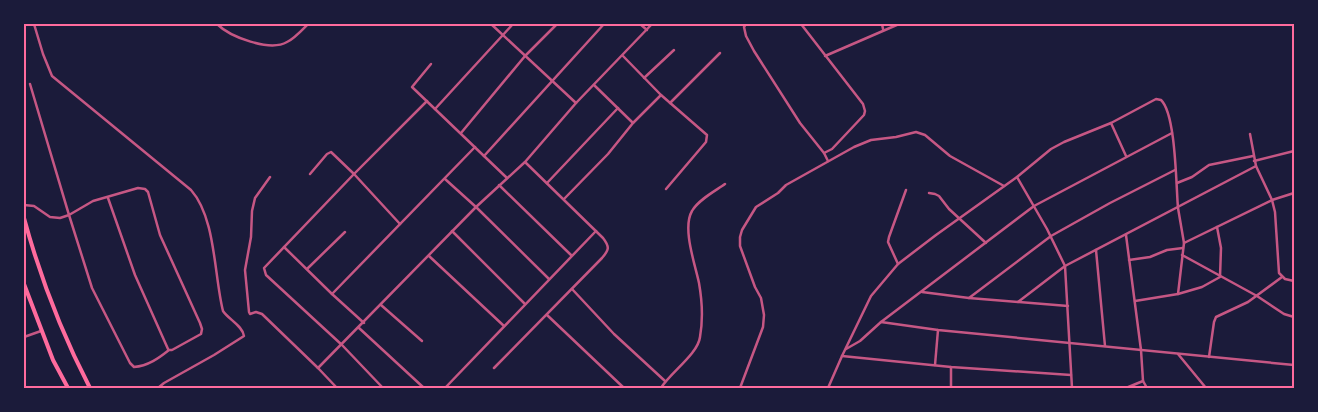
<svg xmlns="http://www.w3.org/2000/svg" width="1318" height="412" viewBox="0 0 1318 412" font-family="Arial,sans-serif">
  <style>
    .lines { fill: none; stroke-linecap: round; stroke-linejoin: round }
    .minor { stroke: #c65784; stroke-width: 2.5 }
    .primary { stroke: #ff6b9d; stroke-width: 4 }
    .neatline { fill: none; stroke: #ff6b9d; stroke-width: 2 }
  </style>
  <rect width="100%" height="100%" fill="#1b1b3a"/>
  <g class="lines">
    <g class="minor">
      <path d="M34,24l9,30 9,22 139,114c25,28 23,86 32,121 5,8 20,15 21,25l-30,19 -50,28 -6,5"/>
      <path d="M217,24c13,13 53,28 70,18 8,-4 15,-12 21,-18"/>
      <polyline points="491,24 576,103"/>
      <polyline points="640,24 647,30"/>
      <polyline points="746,24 744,27 746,36 754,51 800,123 824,153 828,161"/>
      <polyline points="801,24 863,104 865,111 864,115 832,149 824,153"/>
      <polyline points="882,24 883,29"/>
      <polyline points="623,56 661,95 707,135 706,142 666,189"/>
      <polyline points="825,56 899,24"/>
      <polyline points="431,64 412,87 484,156"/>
      <polyline points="644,78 674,50"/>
      <polyline points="594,85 633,123"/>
      <polyline points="670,103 720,53"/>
      <polyline points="435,109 513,24"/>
      <polyline points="1111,123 1126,156"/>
      <polyline points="461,133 525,56 557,24"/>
      <polyline points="1250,134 1256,166"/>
      <polyline points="1254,161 1294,151"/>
      <polyline points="310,174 327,154 331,152 354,174 400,224"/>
      <polyline points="270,177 255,198 252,211 251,237 245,270 249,312 250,314 256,312 262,314 318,368"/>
      <polyline points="1017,177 1047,229 1065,266 1072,388"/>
      <polyline points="507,178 484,156 604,24"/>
      <polyline points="445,179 476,207 549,279"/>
      <polyline points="547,183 618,108"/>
      <polyline points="1177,183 1192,177 1209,165 1253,156"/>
      <polyline points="499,185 571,255"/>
      <polyline points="929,193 935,194 939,196 949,209 986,243"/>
      <polyline points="108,198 135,275 168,349"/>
      <polyline points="564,199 608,154 633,123 661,95"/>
      <path d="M24,205l10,1 16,11 10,1 9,-3 24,-14 45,-13 7,1 3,3 12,43 40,88 2,6 -1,5 -29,16h-3c-10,8 -21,16 -35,17l-4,-4 -38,-75 -23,-73 -39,-131"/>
      <polyline points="452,231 525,304"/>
      <polyline points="1126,235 1141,350 1143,381 1147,388"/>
      <polyline points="284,247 332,294"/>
      <polyline points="1096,250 1105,346"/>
      <polyline points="1182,255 1257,296 1284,314 1294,317"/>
      <polyline points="429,256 504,326"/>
      <polyline points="1129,260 1150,257 1167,250 1183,248"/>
      <polyline points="898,264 888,242 889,237 906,190"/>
      <polyline points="307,269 345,232"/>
      <polyline points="572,289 614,334 665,381"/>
      <polyline points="922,292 969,298 1068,306"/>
      <polyline points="1178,294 1202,287 1220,277 1221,248 1217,227"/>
      <polyline points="969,298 1051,236 1110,203 1175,170"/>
      <polyline points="1135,301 1178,294 1184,243"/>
      <polyline points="1018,302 1065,266 1256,166 1272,200 1275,212 1279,273 1285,279 1294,281"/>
      <polyline points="381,305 422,341"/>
      <polyline points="547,315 624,388"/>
      <polyline points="881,322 938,330 1294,365"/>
      <polyline points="364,323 332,294 475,147"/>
      <polyline points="359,328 424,388"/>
      <polyline points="24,337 41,331"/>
      <polyline points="846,349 860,341 881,322 1034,206 1172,133"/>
      <polyline points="1178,354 1206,388"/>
      <polyline points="842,356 951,367 1071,375"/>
      <polyline points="1209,357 1214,322 1216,317 1248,302 1282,277"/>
      <polyline points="935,365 938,330"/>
      <polyline points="951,367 951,388"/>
      <path d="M494,368l108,-110c7,-8 8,-11 1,-20l-78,-76"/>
      <polyline points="337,388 318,368 476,207 525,162 576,103 652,24"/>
      <polyline points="383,388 342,345 266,275 264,268 354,174 427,101"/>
      <polyline points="445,388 596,231"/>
      <path d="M661,388c9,-15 37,-34 39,-51 3,-17 2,-37 -1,-54 -4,-19 -17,-55 -7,-72 6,-11 23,-20 33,-27"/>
      <polyline points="740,388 763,327 764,315 761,298 755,287 740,246 740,237 742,230 756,207 778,193 786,185 854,147 871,140 896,137 916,132 925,135 950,156 1004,186"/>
      <path d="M828,388l14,-32 29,-60 27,-32 38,-29 81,-58 34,-28 13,-7 47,-19 45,-24 5,1c15,14 15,86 17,108 2,12 4,23 6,35l88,-43 22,-7"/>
      <polyline points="1126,388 1143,381"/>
    </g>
    <g class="primary">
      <path d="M24,218c16,59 38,116 66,170"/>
      <polyline points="24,284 53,360 68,388"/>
    </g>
  </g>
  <rect width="1318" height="412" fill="none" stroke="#1b1b3a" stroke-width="50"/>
  <rect x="25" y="25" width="1268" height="362" class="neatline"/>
</svg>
